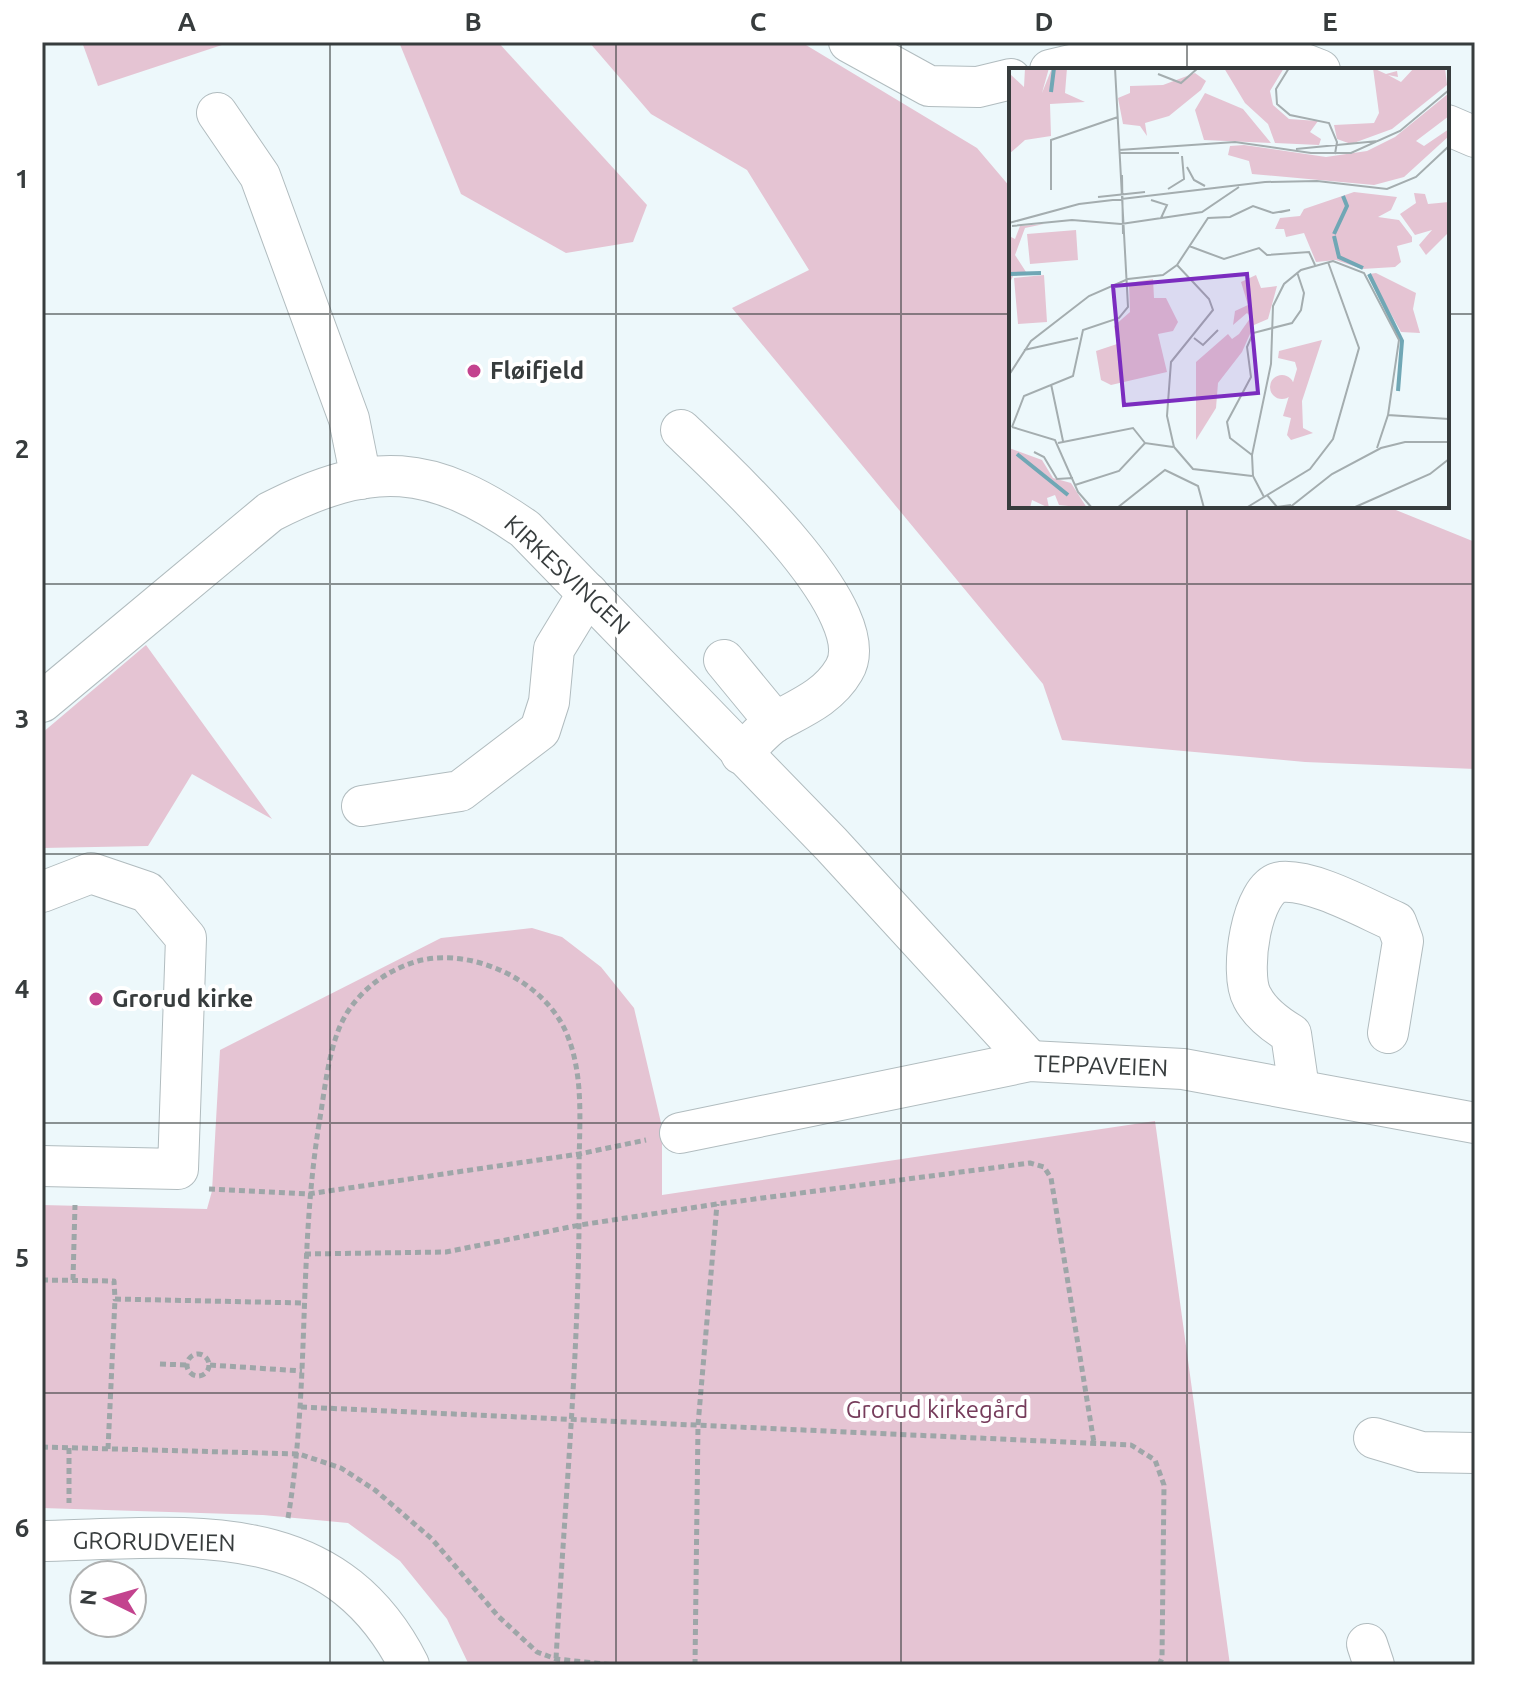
<svg xmlns="http://www.w3.org/2000/svg" width="1517" height="1707" viewBox="0 0 1517 1707" font-family="Ubuntu,sans-serif">
  <style>
    .green { fill: #e5c4d3 }
    .lines { fill: none; stroke-linecap: round; stroke-linejoin: round }
    .minor-casing { stroke: #b1bcbf; stroke-width: 42 }
    .path { stroke: #9ea6a8; stroke-width: 5; stroke-dasharray: 6 4; stroke-linecap: butt }
    .minor { stroke: #fff; stroke-width: 40 }
    .grid { fill: none; stroke: #373c3d; stroke-width: 2; stroke-opacity: 0.55 }
    .poi-dot { fill: #c3438e; stroke: #fff; stroke-width: 3 }
    .labels { text-anchor: middle; stroke-width: 8; stroke-linejoin: round; paint-order: stroke }
    .poi-label { font-size: 24px; font-weight: bold; fill: #373c3d; stroke: #fff; text-anchor: start }
    .street-label { font-size: 24px; fill: #373c3d; stroke: #fff }
    .park-label { font-size: 24px; fill: #763c5b; stroke: #fff }
    .inset-river { fill: none; stroke: #70a7b5; stroke-width: 4 }
    .inset-road { fill: none; stroke: #a4adaf; stroke-width: 2 }
    .view { fill: #7b2cbf; fill-opacity: 0.15; stroke: #7b2cbf; stroke-width: 4 }
    .inset-edge { fill: none; stroke: #373c3d; stroke-width: 4 }
    .neatline { fill: none; stroke: #373c3d; stroke-width: 3 }
    .grid-label { font-size: 26px; text-anchor: middle; font-weight: bold; fill: #373c3d }
  </style>
  <rect width="100%" height="100%" fill="#edf8fb"/>
  <g class="green">
    <polygon points="82,42 231,42 98,86"/>
    <polygon points="399,42 498,42 647,205 633,242 566,253 461,194"/>
    <polygon points="589,42 801,42 977,148 1011,188 1011,506 1386,506 1475,542 1475,769 1305,762 1062,740 1043,684 732,308 809,270 747,170 651,114"/>
    <polygon points="146,645 272,819 192,774 148,846 42,848 42,733"/>
    <polygon points="532,928 562,937 601,967 634,1008 662,1127 662,1195 1155,1121 1230,1665 469,1665 447,1619 400,1561 348,1523 263,1515 42,1508 42,1205 207,1209 212,1191 220,1050 441,938"/>
  </g>
  <g class="lines">
    <defs>
      <g id="minor">
        <polyline points="849,42 929,86 978,87 1011,79"/>
        <path d="M1050,70c92,-22 179,-39 270,0"/>
        <polyline points="217,113 260,176 349,419 361,479"/>
        <polyline points="1447,125 1475,137"/>
        <path d="M681,430c39,37 198,182 163,240 -15,26 -41,37 -67,51 -13,7 -25,23 -36,33"/>
        <polyline points="724,660 775,722"/>
        <path d="M42,702l228,-190c103,-53 161,-48 255,17l306,315 199,217"/>
        <polyline points="362,806 460,791 540,730 549,702 554,649 588,593"/>
        <polyline points="42,892 91,873 147,892 186,938 178,1169 42,1166"/>
        <path d="M1299,1089l-8,-55c-15,-9 -31,-21 -39,-37 -13,-23 -1,-111 29,-115 32,-3 85,27 115,40l7,19 -15,92"/>
        <polyline points="680,1133 1030,1061 1183,1069 1475,1123"/>
        <polyline points="1374,1438 1421,1452 1475,1453"/>
        <path d="M42,1541c143,-3 290,-28 367,124"/>
        <polyline points="1367,1644 1374,1665"/>
      </g>
    </defs>
    <use href="#minor" class="minor-casing"/>
    <g class="path">
      <polyline points="209,1189 308,1194 579,1154 646,1140"/>
      <polyline points="305,1254 446,1252 580,1225 717,1204 1030,1163 1044,1167 1051,1178 1094,1443"/>
      <polyline points="42,1280 114,1281 115,1299 303,1303"/>
      <polyline points="73,1280 75,1205"/>
      <circle cx="198" cy="1365" r="11"/>
      <polyline points="160,1364 186,1365"/>
      <polyline points="210,1365 302,1371"/>
      <polyline points="301,1407 1131,1445 1155,1460 1164,1485 1162,1658 1159,1665"/>
      <polyline points="42,1447 299,1454 341,1468 375,1490 432,1539 498,1616 537,1652 556,1659 614,1665"/>
      <polyline points="69,1448 69,1503"/>
      <polyline points="108,1449 115,1299"/>
      <path d="M288,1518c22,-130 10,-263 31,-394 5,-29 8,-62 18,-90 12,-36 45,-63 81,-73 54,-14 125,19 148,71 19,44 13,94 13,140 2,162 -14,325 -23,487"/>
      <polyline points="695,1665 698,1425 717,1204"/>
    </g>
    <use href="#minor" class="minor"/>
  </g>
  <path class="grid" d="M330,42v1623M616,42v1623M901,42v1623M1187,42v28M42,314h969M1447,314h28M1187,506v1159M42,584h1433M42,854h1433M42,1123h1433M42,1393h1433"/>
  <g class="poi-dot">
    <circle cx="474" cy="371" r="8"/>
    <circle cx="96" cy="999" r="8"/>
  </g>
  <g class="labels">
    <g class="poi-label">
      <text x="490" y="379">Fløifjeld</text>
      <text x="112" y="1007">Grorud kirke</text>
    </g>
    <g class="street-label">
      <text transform="translate(567 575) rotate(43)" y="8">KIRKESVINGEN</text>
      <text transform="translate(1101 1066) rotate(2)" y="8">TEPPAVEIEN</text>
      <text transform="translate(154 1542) rotate(1)" y="8">GRORUDVEIEN</text>
    </g>
    <g class="park-label">
      <text x="937" y="1418">Grorud kirkegård</text>
    </g>
  </g>
  <g transform="translate(1009 68)">
    <rect width="440" height="440" fill="#edf8fb"/>
    <path d="M16,0h24l-7,25 10,-25h15l-2,25 20,9 -35,2 1,32 -26,4 -16,14v-81l15,14zM215,0h60l-14,23 3,14 16,14 29,2 -8,11 11,7 -2,6 -44,-2 -7,-19 -23,-21zM364,0l13,6 11,-3 1,6 -10,-2 13,7 13,-14h31l2,17 -55,44 -41,15 -14,-5 -3,-14 40,-2 5,-10zM186,5l11,8 -5,9 -32,26 -24,7 2,13 -7,-10 -17,-2 -5,-26 12,-5v-7l33,-1zM196,25l38,16 28,34 -67,-3 -9,-30zM440,25v23l-33,25 8,5 25,-17v7l-45,41 -30,8 -122,-11 -3,-13 -21,-6 2,-9 14,-1 82,12 41,-6 28,-14zM345,124l43,5 -6,13 -13,7 21,3 13,17v5l-15,4 4,16 -6,5 -33,2 -26,-9 -20,2 -12,-29 -18,4 -2,-8h-9l5,-11 20,-2 4,-7zM405,125l11,1 3,10 21,-2v30l-23,23 -7,-10 13,-15 -17,5 -15,-21 16,-11zM35,156l-19,4 -10,27 13,20 -15,1 -4,9v-49l6,3 5,-13zM67,162l2,30 -48,4 -3,-30zM367,205l40,20 -3,16 7,24 -19,-1 -32,-58zM35,207l3,47 -29,2 -4,-46zM247,207l5,13 16,-2 -9,33 -14,6 -12,27 -24,31 -2,25 -20,32v-78l32,-28 4,5 7,-5 12,-17 -4,-4 -14,12 2,-14 13,-6 -7,-23zM144,211l1,19h12l12,24 -5,9 -15,3 9,38 -56,13 -10,-5 -5,-29 21,-7 -3,-18 16,-14 -1,-29zM313,272l-20,61 1,27 10,5 -22,7 -4,-5 4,-17 -8,-2 14,-47 -2,-7 -17,-4 1,-7zM261 319a12 12 0 1 1 24 0a12 12 0 1 1-24 0ZM0,380l33,12 11,18 18,5 16,25 -28,-3 -4,-10 -8,3 2,10 -17,-8 -2,8h-21z" fill="#e5c4d3"/>
    <path class="inset-river" d="M42,24l3,-24M325,166l13,-28 -4,-10M325,168l5,21 24,11M0,206l32,-1M360,206l33,67 -4,50M8,386l51,41"/>
    <path class="inset-road" d="M280,0l-13,21 1,15 13,11 39,8 8,19 -2,12M149,6l23,9 17,-15M287,81l82,-8M110,82l116,-8 76,11h40l49,-22 49,-41M110,85h60M178,99l7,13 11,6M113,107l1,59M159,121l16,-10 -2,-23M42,122v-50l67,-23M89,129l47,-5M142,132l16,5 -6,13M0,155l70,-19 186,-22 52,-1 70,8 29,-12 33,-31M112,156l81,-12 37,-25M3,158l60,-6 49,4M180,178l35,13 35,-11 8,7 42,-3 6,13M168,197l32,34 4,11 -42,52 -4,54 7,31 19,22 59,7M185,270l9,7 15,-15M15,282l54,-12M0,307l22,-34 58,-45 39,-17 35,-4 14,-10 31,-47 22,-1 23,-11 20,7 17,-3 -9,2M42,316l12,57M3,359l12,-31 49,-20 10,-46 36,-12 9,-11 -13,-239M3,359l43,13 23,52 14,16M49,375l75,-15 12,15M368,380l11,-33M25,384l10,5 13,22 16,-1M243,387l-22,-17 -3,-16 24,-45 -4,-30 6,-14 39,-10 9,-13 3,-17 -7,-21M66,417l44,-14 26,-28 28,4M258,427l10,12 14,-2M255,429l-11,-21 -1,-21 19,-91 2,-58 11,-22 17,-14 32,-9 31,12 35,67 -11,75 61,4M108,440l48,-38 33,16 6,22M237,440l64,-39 23,-30 26,-91 -31,-86M280,440l43,-34 49,-26 24,-6h44M344,440l77,-34 19,-15"/>
    <path class="view" d="M238,206l11,119 -134,12 -11,-119z"/>
    <rect width="440" height="440" class="inset-edge"/>
  </g>
  <rect width="1517" height="1707" fill="none" stroke="#ffffff" stroke-width="88"/>
  <g transform="translate(108 1599) rotate(275)"><circle r="38" fill="#ffffff" stroke="#afb1b1" stroke-width="2"/>
  <path d="M0-6L14 30L0 20L-14 30Z" fill="#c3438e"/>
  <text y="-12" font-size="22" font-weight="bold" text-anchor="middle" fill="#373c3d">N</text>
  </g>
  <rect x="44" y="44" width="1429" height="1619" class="neatline"/>
  <g class="grid-label">
    <text x="187" y="31">A</text>
    <text x="473" y="31">B</text>
    <text x="758" y="31">C</text>
    <text x="1044" y="31">D</text>
    <text x="1330" y="31">E</text>
    <text x="22" y="188">1</text>
    <text x="22" y="458">2</text>
    <text x="22" y="728">3</text>
    <text x="22" y="998">4</text>
    <text x="22" y="1267">5</text>
    <text x="22" y="1537">6</text>
  </g>
</svg>
